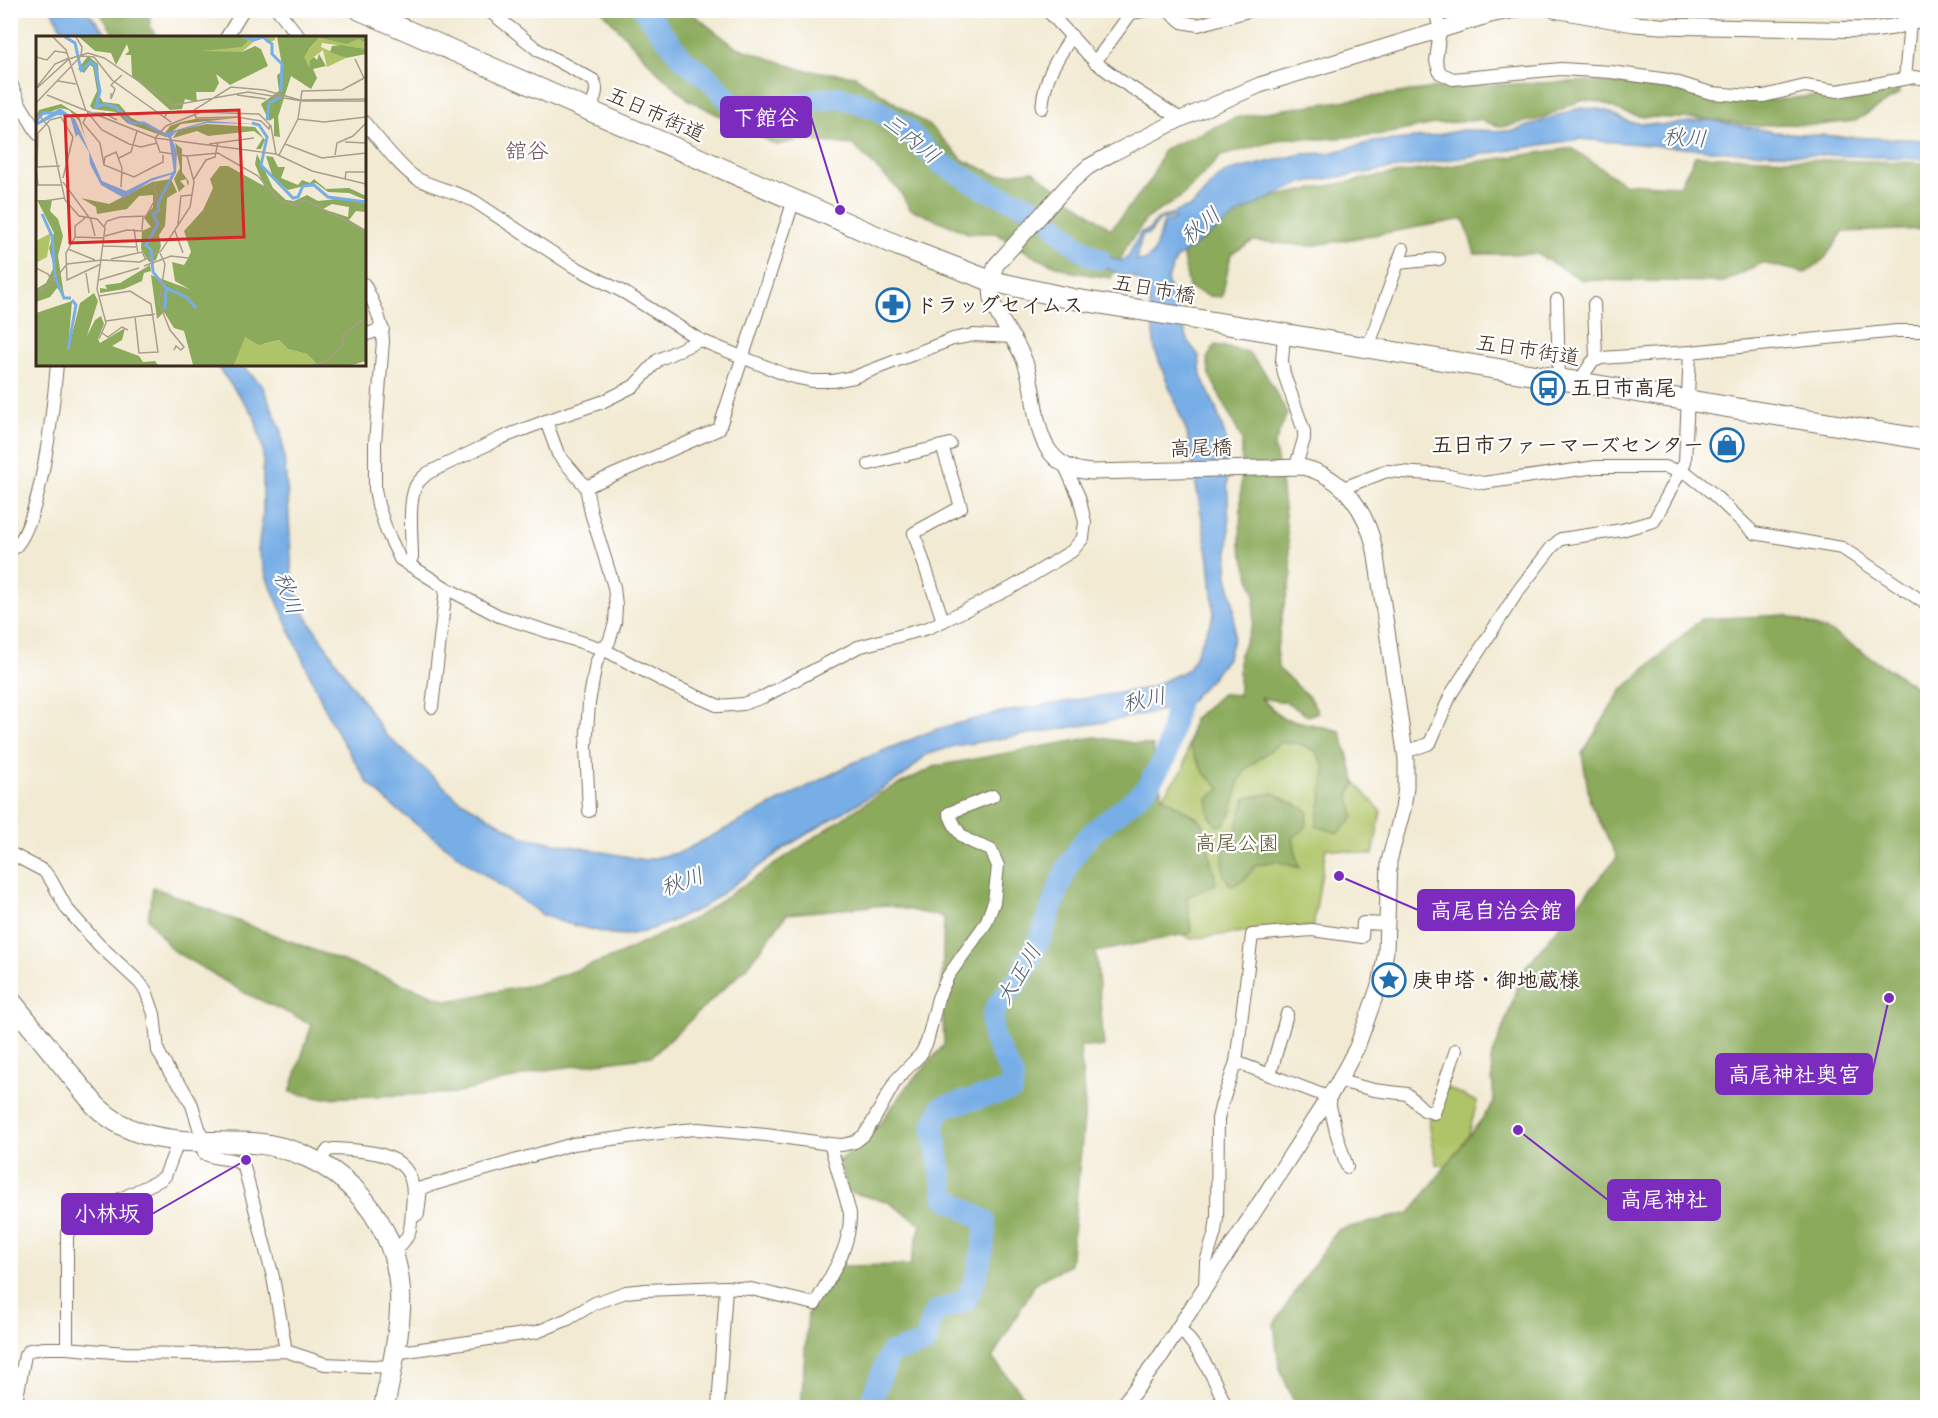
<svg xmlns="http://www.w3.org/2000/svg" width="1938" height="1418" viewBox="0 0 1938 1418" font-family="'Architects Daughter','Klee One',sans-serif">
  <style>
    .green { fill: #afc468; stroke: #757743; stroke-width: 1.5 }
    .forest { fill: #8baa5c; stroke: #636a3d; stroke-width: 1.5 }
    .water { fill: #78aee6; stroke: #5a6c82; stroke-width: 1.5; fill-rule: evenodd }
    .lines { fill: none; stroke-linecap: round; stroke-linejoin: round }
    .river { stroke: #78aee6; stroke-width: 22 }
    .minor-casing { stroke: #7b6d5d; stroke-width: 14 }
    .tertiary-casing { stroke: #7b6d5d; stroke-width: 17 }
    .primary-casing { stroke: #7b6d5d; stroke-width: 22 }
    .minor { stroke: #fff; stroke-width: 12 }
    .tertiary { stroke: #fff; stroke-width: 15 }
    .primary { stroke: #fff; stroke-width: 20 }
    .labels { text-anchor: middle; stroke-width: 4.5; stroke-linejoin: round; paint-order: stroke }
    .street-label { font-size: 21px; fill: #3b2a1e; stroke: #fff }
    .poi-label { font-size: 21px; font-weight: bold; fill: #3b2a1e; stroke: #fff; text-anchor: start }
    .park-label { font-size: 21px; fill: #5e5834; stroke: #fff }
    .water-label { font-size: 22px; font-style: italic; fill: #535f6e; stroke: #fff }
    .neighbourhood-label { font-size: 22px; fill: #6b4f5a; stroke: #fff }
    .inset-river { fill: none; stroke: #78aee6; stroke-width: 3 }
    .inset-road { fill: none; stroke: #a99d8b; stroke-width: 1.5 }
    .view { fill: #d62828; fill-opacity: 0.15; stroke: #d62828; stroke-width: 3 }
    .inset-edge { fill: none; stroke: #3b2a1e; stroke-width: 3 }
    .leader { fill: none; stroke: #7b2cbf; stroke-width: 2 }
    .callout-dot { fill: #7b2cbf; stroke: #fff; stroke-width: 2 }
    .callout { fill: #7b2cbf; stroke: #7b2cbf; stroke-width: 2 }
    .callout-label { font-size: 22px; text-anchor: middle; font-weight: bold; fill: #fff }
  </style>
  <rect width="100%" height="100%" fill="#fff"/>
  <filter id="ink" filterUnits="userSpaceOnUse"><feTurbulence type="fractalNoise" baseFrequency=".0167" numOctaves="2"/><feDisplacementMap in="SourceGraphic" scale="12" xChannelSelector="R" yChannelSelector="G"/><feConvolveMatrix kernelMatrix="1 2 1 2 8 2 1 2 1" color-interpolation-filters="sRGB"/></filter>
  <filter id="wash" filterUnits="userSpaceOnUse"><feTurbulence type="fractalNoise" baseFrequency=".008" numOctaves="4" result="noise"/><feDisplacementMap in="SourceGraphic" scale="24" xChannelSelector="R" yChannelSelector="G"/><feGaussianBlur stdDeviation="1.35" result="paint"/><feColorMatrix in="noise" values="0 0 0 0 0 0 0 0 0 0 0 0 0 0 0 0 0 1.4 0 .05"/><feComposite in="paint" operator="in"/></filter>
  <g filter="url(#wash)">
    <rect width="100%" height="100%" fill="#f2ead3"/>
    <g class="green">
      <polygon points="1222,694 1260,697 1282,718 1340,731 1356,783 1381,811 1373,855 1326,848 1313,927 1250,931 1191,939 1124,895 1162,796 1184,768 1193,720"/>
      <polygon points="1441,1085 1477,1102 1464,1154 1448,1166 1436,1164 1429,1122"/>
    </g>
    <g class="forest">
      <polygon points="99,11 149,11 150,27 157,37 116,37"/>
      <polygon points="602,11 689,11 734,46 803,70 855,76 931,127 963,160 997,175 1033,171 1111,229 1150,181 1164,149 1235,118 1284,109 1442,87 1588,81 1683,89 1756,99 1777,100 1826,94 1857,95 1898,84 1899,94 1855,121 1817,125 1780,124 1759,126 1705,119 1643,117 1623,112 1601,102 1581,100 1540,119 1501,127 1479,120 1434,124 1385,134 1323,139 1287,138 1221,156 1181,197 1147,218 1128,244 1111,278 1072,272 1037,258 996,233 968,233 910,209 899,190 853,145 801,140 776,145 689,100 654,68"/>
      <polygon points="1572,148 1623,183 1680,186 1695,156 1927,163 1927,229 1843,232 1825,258 1806,273 1762,263 1724,282 1582,280 1537,254 1475,254 1464,219 1311,246 1253,241 1231,254 1222,297 1209,296 1189,288 1182,251 1247,202 1379,176"/>
      <polygon points="1215,345 1248,352 1265,373 1287,413 1274,446 1280,473 1292,575 1283,610 1277,649 1278,668 1311,699 1318,712 1308,716 1286,702 1261,698 1282,718 1340,731 1356,783 1349,794 1354,817 1338,833 1316,826 1321,801 1325,768 1316,751 1297,743 1280,743 1246,769 1239,781 1232,811 1225,824 1217,826 1209,815 1208,798 1221,789 1205,774 1189,746 1193,720 1222,694 1239,695 1239,657 1253,623 1255,594 1240,546 1242,440 1210,376 1207,359"/>
      <polygon points="1786,615 1833,633 1927,694 1927,1407 1296,1407 1279,1366 1274,1324 1337,1230 1410,1213 1494,1103 1491,1060 1525,968 1617,857 1590,802 1582,754 1621,691 1701,619"/>
      <polygon points="1095,737 1153,746 1162,796 1203,822 1216,884 1187,897 1191,933 1096,952 1104,1047 1080,1046 1085,1108 1070,1265 1037,1281 992,1358 1027,1400 1017,1408 801,1407 808,1312 833,1266 910,1265 921,1224 888,1202 849,1192 838,1161 870,1136 910,1083 944,1045 942,987 944,917 885,905 787,914 748,966 652,1056 544,1070 458,1093 320,1098 290,1092 312,1024 245,993 172,950 148,919 153,887 253,927 448,1001 536,984 616,956 695,918 879,794 936,766"/>
      <polygon points="1273,793 1308,811 1306,827 1293,838 1299,868 1276,861 1256,865 1244,880 1231,886 1223,874 1223,843 1235,833 1246,798"/>
    </g>
    <g class="water">
      <polygon points="52,11 87,11 109,37 66,37"/>
      <path d="M1586,108l19,2 24,12 35,3 44,-5 66,12 73,5 80,3v19l-206,-8 -142,-12 -278,44 -60,29 -65,47 -9,22 22,62 10,13 2,20 15,32 10,31 3,91 -2,45 7,32v29l-6,21 -16,21 -26,27 -75,16 -157,25 -28,9 -21,20 -118,71 -84,61 -40,18 -20,7 -17,3 -15,-1 -46,-11 -22,-8 -71,-49 -76,-57 -28,-26 -36,-59 -38,-84 -27,-62 -9,-28 5,-37v-64l-9,-34 -38,-50h25l21,20 19,45 7,67 4,84 13,34 80,119 73,65 65,38 122,23 36,-8 172,-89 84,-34 61,-16 151,-25 40,-19 25,-54 -5,-55 -22,-127 -32,-83 -7,-62 -16,-12 -10,-1 -36,-15 -13,-17 48,18 6,-3 14,-26 8,-2 8,-11 35,-13 24,-27 10,-7 76,-18 27,-1 44,-11 53,-5 37,-7 51,1 62,-22zM1172,217l4,2 -12,3 -10,30 -9,9 -9,-1 6,-25 7,-1 11,-14z"/>
    </g>
    <g class="lines">
      <g class="river">
        <polyline points="644,10 682,58 709,79 734,106 760,114 812,101 841,97 876,109 906,129 939,162 984,189 1033,208 1044,215 1073,243 1093,257 1099,259"/>
        <path d="M868,1408l22,-55 36,-10 5,-23 6,-9 28,-10c12,-20 21,-57 20,-80l-40,-24 -12,-71 9,-19 70,-17 1,-13 -20,-40 -1,-18 5,-14 22,-26 23,-45 24,-65 17,-27 11,-11 37,-29 16,-15 19,-30 13,-62"/>
      </g>
    </g>
  </g>
  <g filter="url(#ink)">
    <g class="lines">
      <defs>
        <g id="minor">
          <polyline points="278,10 300,38"/>
          <path d="M488,10l50,40 55,30c7,9 0,21 -3,31"/>
          <polyline points="1047,10 1095,62 1121,81 1181,119"/>
          <polyline points="1168,10 1182,22 1198,25 1252,10"/>
          <polyline points="1435,10 1440,30 1436,61 1440,73 1453,79 1561,69 1611,72 1669,80 1711,93 1751,96 1764,96 1805,86 1838,91 1914,77 1928,79"/>
          <polyline points="226,38 243,10"/>
          <polyline points="1095,62 1131,13 1149,10"/>
          <polyline points="1905,79 1910,22"/>
          <polyline points="10,81 20,104 38,134"/>
          <path d="M1042,108c3,-32 13,-46 30,-72"/>
          <path d="M364,122c14,16 35,45 52,56 18,10 39,13 58,23l97,64 54,28 75,47 89,36 23,5h21l21,-4 99,-38 21,-4 38,2"/>
          <polyline points="1398,263 1439,259"/>
          <path d="M364,284c10,19 18,35 19,57l-8,102v46l3,16 9,27 13,27 46,29 53,28 104,33 68,36 48,21 24,-2 20,-7 95,-50 70,-19 15,-7 68,-33 61,-37 11,-13 2,-16 -6,-25 -15,-33"/>
          <polyline points="1557,300 1559,380"/>
          <polyline points="1594,304 1596,359"/>
          <polyline points="364,335 383,329"/>
          <polyline points="1284,335 1282,361 1284,374 1304,431 1304,439 1296,466"/>
          <polyline points="1368,348 1403,249"/>
          <polyline points="1578,383 1592,362 1601,358 1690,352 1897,331 1928,331"/>
          <polyline points="546,421 602,402 634,386 658,360 700,340"/>
          <polyline points="942,446 961,507 914,533 943,621"/>
          <polyline points="869,464 950,444"/>
          <polyline points="586,487 719,429 794,200"/>
          <polyline points="1343,488 1387,471 1444,475 1483,483 1596,467 1665,467 1688,474 1711,492 1754,533 1842,548 1928,605"/>
          <path d="M10,551c31,-16 44,-151 47,-187"/>
          <path d="M409,565l3,-8c0,-20 -4,-51 3,-69 2,-6 8,-11 13,-15l73,-35 45,-17 12,33 28,33 5,26 23,74 2,19 -1,17 -6,19 -6,7 -7,14 -7,40 -3,44 3,64"/>
          <polyline points="432,707 446,588"/>
          <polyline points="1405,752 1428,744 1431,741 1451,694 1518,591 1552,547 1561,539 1622,530 1654,521 1685,462 1690,352"/>
          <path d="M10,853l34,18 7,9 16,29 32,36 40,37 7,9 8,23 4,37 12,22 12,14 10,18 8,26 4,22c12,9 30,2 40,14l29,110 13,74"/>
          <polyline points="1236,1062 1328,1097 1336,1132 1347,1167"/>
          <polyline points="1270,1075 1287,1014"/>
          <polyline points="1339,1081 1374,1090 1407,1094 1424,1110 1434,1113 1456,1050"/>
          <path d="M319,1162l9,-12 7,-1c25,2 67,1 76,31 3,9 2,19 1,28 -1,23 -1,29 -19,44"/>
          <path d="M412,1218l6,-4 3,-26 152,-44 111,-14 14,-1 68,6 64,9 12,1 13,-3 9,-7 8,-12 24,-43 25,-26 6,-12 11,-44 10,-22 38,-53 8,-21 4,-36 -7,-16c-27,-11 -31,-10 -42,-37l44,-17"/>
          <polyline points="1205,1288 1206,1262 1215,1232 1217,1217 1218,1119 1221,1106 1236,1062 1252,935 1312,930 1362,937 1363,923 1387,924"/>
          <path d="M1179,1328c22,22 35,51 48,80"/>
          <polyline points="67,1348 67,1233 85,1219 112,1203 160,1180 165,1176 179,1140"/>
          <path d="M394,1353l143,-21 31,-13 27,-16 31,-11 19,-2 81,-3 25,2 64,15c16,-29 36,-56 35,-91l-20,-69"/>
          <polyline points="15,1408 25,1355 30,1350 44,1348 67,1348 125,1353 193,1354 286,1351 325,1364 391,1367"/>
          <polyline points="718,1408 726,1287"/>
        </g>
        <g id="tertiary">
          <polyline points="1554,10 1634,24 1660,26 1872,30 1893,27 1928,17"/>
          <path d="M1121,1408l37,-48 181,-279 18,-34 24,-67 5,-29 3,-90 14,-52 3,-22v-28l-31,-209c-8,-39 -32,-74 -73,-83l-210,5c-65,-4 -51,-68 -67,-110 -14,-38 -46,-52 -29,-97l73,-81 19,-17 25,-14 68,-34 79,-34 230,-70 26,-5"/>
        </g>
        <g id="primary">
          <polyline points="360,10 899,246 991,281 1073,299 1928,440"/>
          <path d="M10,1000l85,105c44,44 101,35 158,38 79,6 142,69 147,148 2,38 -9,79 -16,117"/>
        </g>
      </defs>
      <use href="#minor" class="minor-casing"/>
      <use href="#tertiary" class="tertiary-casing"/>
      <use href="#primary" class="primary-casing"/>
      <use href="#minor" class="minor"/>
      <use href="#tertiary" class="tertiary"/>
      <use href="#primary" class="primary"/>
    </g>
  </g>
  <defs>
    <symbol id="pharmacy-ring" viewBox="-11 -11 22 22"><circle r="9.5" fill="#fff" stroke="#1f6fb2" stroke-width="1.5"/><path d="M-2-6h4v4h4v4h-4v4h-4v-4h-4v-4h4Z" fill="#1f6fb2"/></symbol>
    <symbol id="bus-ring" viewBox="-11 -11 22 22"><circle r="9.5" fill="#fff" stroke="#1f6fb2" stroke-width="1.5"/><path d="M-5-6H5V4H4V6H2V4H-2V6H-4V4H-5ZM-3.5-4V0h7V-4ZM-3.5 1.2v1.5H-2V1.2ZM2 1.2v1.5H3.5V1.2Z" fill="#1f6fb2"/></symbol>
    <symbol id="shop-ring" viewBox="-11 -11 22 22"><circle r="9.5" fill="#fff" stroke="#1f6fb2" stroke-width="1.5"/><path d="M-5-2.5h2.3a2.7 3.5 0 0 1 5.4 0H5L5.5 6h-11ZM-1.5-2.5h3a1.5 2.3 0 0 0-3 0Z" fill="#1f6fb2"/></symbol>
    <symbol id="sight-ring" viewBox="-11 -11 22 22"><circle r="9.5" fill="#fff" stroke="#1f6fb2" stroke-width="1.5"/><path d="M0-6L1.8-2.2L6-1.7L2.9 1.2L3.7 5.4L0 3.3L-3.7 5.4L-2.9 1.2L-6-1.7L-1.8-2.2Z" fill="#1f6fb2"/></symbol>
  </defs>
  <g fill-rule="evenodd">
    <use href="#pharmacy-ring" x="874" y="286" width="38" height="38"/>
    <use href="#bus-ring" x="1529" y="369" width="38" height="38"/>
    <use href="#shop-ring" x="1708" y="426" width="38" height="38"/>
    <use href="#sight-ring" x="1370" y="961" width="38" height="38"/>
  </g>
  <g class="labels">
    <g class="street-label">
      <text transform="translate(656 114) rotate(24)" y="7">五日市街道</text>
      <text transform="translate(1154 289) rotate(10)" y="7">五日市橋</text>
      <text transform="translate(1528 350) rotate(9)" y="7">五日市街道</text>
      <text transform="translate(1201 448) rotate(-2)" y="7">高尾橋</text>
    </g>
    <g class="poi-label">
      <text x="916" y="312">ドラッグセイムス</text>
      <text x="1571" y="395">五日市高尾</text>
      <text x="1704" y="452" text-anchor="end">五日市ファーマーズセンター</text>
      <text x="1412" y="987">庚申塔・御地蔵様</text>
    </g>
    <g class="park-label">
      <text x="1237" y="850">高尾公園</text>
    </g>
    <g class="water-label">
      <text transform="translate(1685 137) rotate(3)" y="8">秋川</text>
      <text transform="translate(912 138) rotate(39)" y="8">三内川</text>
      <text transform="translate(1200 225) rotate(-40)" y="8">秋川</text>
      <text transform="translate(289 593) rotate(71)" y="8">秋川</text>
      <text transform="translate(1144 699) rotate(-12)" y="8">秋川</text>
      <text transform="translate(682 881) rotate(-20)" y="8">秋川</text>
      <text transform="translate(1018 974) rotate(-59)" y="8">大正川</text>
    </g>
    <g class="neighbourhood-label">
      <text x="527" y="158">舘谷</text>
    </g>
  </g>
  <g transform="translate(36 36)">
    <rect width="330" height="330" fill="#f2ead3"/>
    <path d="M206,1h33v3l-8,3 -4,-5 -6,1 -15,13h-42l45,-14zM283,2l20,4 19,-3 8,4v6l-44,-6 -1,4 25,11 -19,9 -4,-17 -13,10 -1,7 -6,-10zM15,197l-4,24 -11,6v-22zM208,301l20,7 15,-4 9,9 19,5 11,11h-84z" fill="#afc468"/>
    <path d="M43,1h163l6,4 -7,6 -39,4 40,1 13,-6 6,3 7,17 -38,19 -14,-11 3,9 -5,9h-18l1,10 -12,-3 -3,10 -12,1 -38,-34 -1,-21h-6l4,-4 -2,-7 -11,21 -5,-12 -16,-2zM241,1h89v6l-8,-4 -11,5 -28,-6 -9,10 -6,9 5,10 1,-7 4,-3 3,3 2,-6 7,12 -13,3 4,9 -6,11 -20,-13 -13,41 2,20 -6,-1v-18l-5,3 -8,-17 18,-13 -2,-16 6,-4zM305,9l25,4v5l-20,4 -16,-6 2,-6zM52,20l10,8 2,33 3,5 16,2 12,14 21,9 13,6 5,-7 11,-4 14,-3 41,-1 -55,6 -15,13 -39,-14 -11,-11 -23,-3 -3,-3 7,-15 -4,-24 -3,-2 -6,8 -6,-4zM25,68l18,11 6,22 -6,-16 -10,-11 -9,-2 -24,10 3,-8zM171,88l48,3 10,13 -4,9h-5l7,-11 -9,-7 -46,5 -11,-5 -24,7 5,-8zM139,107l7,6v23l7,10 -1,4 -2,-7 -6,2 5,5 -6,6 -5,-13 6,-11zM221,118l16,34 13,12 8,1 13,-6 11,6 27,-3 21,6v8l-10,-1 -7,9 17,10v131l-14,4h-34l-11,-11 -19,-5 -9,-9 -20,5 -14,-8 -11,28h-41l-9,-34 -10,-3 -10,-16 -7,7 -6,-44 38,14 -14,-8 -3,-19 12,3 3,-5 4,-8 -7,-21 19,-21 10,-22 -3,-9 10,-13h8l36,20 -9,-22zM296,168l17,3 -1,10 -25,-8zM230,120l7,1 5,10h7l-4,11 17,7 4,-5 8,3 4,-4 12,10 23,-1 17,8v4l-17,-7 -21,-1 -12,-9 -28,7 -15,-12zM135,143l6,13 -10,6 -2,28 -6,9 2,11 -5,14 -7,2 -8,-13 1,-18 9,-4 -7,-9 9,-11v-12l-14,1 -12,13 -30,5 -1,-7 -15,-9 28,6 43,-22zM1,164h15l-2,11 8,8 5,17 -5,20 6,39 -7,-7 -7,9 -14,5v-13l10,-6 8,-16 -5,-19 5,-15zM114,229l1,6 -7,2 -2,8 -18,8 -24,4v-5l7,1 -2,-4 15,-2zM58,257l4,8 -11,35 8,-16 6,-4 3,8 -6,15 2,4 25,-15 -3,12 -10,6 27,10 4,6 12,-1 3,4h-122v-52l36,-12 -4,49 12,-47z" fill="#8baa5c" fill-rule="evenodd"/>
    <path d="M24,72l15,11 27,62 24,10 26,-13 22,-6 -5,-34 -7,-4 46,-13 48,3 -49,-1 -30,8 -6,6 6,14 -1,22 -25,8 -27,17 -23,-13 -11,-21 -1,-12 -11,-18 -2,3 -6,-21 -13,-1 -21,11 1,-8 2,3z" fill="#78aee6"/>
    <path class="inset-river" d="M29,1l10,6 6,27 9,-8 5,3 5,26 -4,16 9,-3 12,4 14,15h13l23,13M207,1l11,3 9,-3 9,7v10l10,10 -1,28M231,84l2,-17 12,-6M0,85l7,-8h12M216,87l7,2 8,12 -6,28 32,33 5,-1 5,-11 11,-1 14,12 38,5M6,178l10,22 3,41 9,21h7M130,252l20,9 10,11M129,273l1,-21 -13,-16 -2,-22 -5,-5 12,-21 -5,-10 6,-3 -1,-8 17,-32M32,314l8,-45 -4,-5"/>
    <path class="inset-road" d="M17,1l13,13 20,61M45,20l13,1 18,23 59,42M0,21l11,3 8,-9 12,2M319,23l9,19M22,45l18,3M0,52l19,-24 14,-6M0,53l33,-30 19,-6 16,5 70,47 74,-13 54,9h64M75,57v6l4,-10 -4,-4 11,-10M11,59l108,43 121,16 36,17 54,13M201,59l29,4M0,67l45,-47 1,-9 -6,-10M0,76l13,15 16,73 14,16 18,3 8,9 -8,61 9,34 -7,16M52,76l-5,11 17,20 4,22 30,12 29,-15v-7M52,77l14,17 27,14 12,3 16,-4M58,77h10l13,7M128,82l3,-5 15,-2M262,83l4,-28 40,-1 24,-13M234,89l-1,4 -8,-8 -24,-4 -41,1 -2,-8 37,-23 33,3 36,10 66,-1M309,106l21,1M173,108l45,-6M249,108l37,14 44,-5M243,119l19,-36 26,3 42,-5M299,119l2,-12 16,-7 13,-13M151,120l31,-3 40,23 21,25 16,4 10,-5 61,31M83,122l12,-6 6,-21M68,128l1,-7 11,-5 6,16 -1,19M1,132l1,-35 12,-13 11,-3 12,20 -10,41M158,143l12,-19 9,-3 3,-15M309,144l1,-8h20M27,146l28,38 4,16M1,149h25M2,149l-2,-18 24,-1M8,165l20,-3M49,182l-10,8v11l-9,16 1,27 34,-16M142,188l3,-28 11,-1M68,191l3,-6 13,-4 26,-1 11,-20 -4,-10 4,-2M98,193l4,25M139,195l8,22M69,200l22,-6 15,1 1,-15M39,201l29,1M67,210l33,1M32,213l27,11M124,217l5,11 -6,39 11,27 14,17 -3,3 -5,-4 -2,4M75,223l31,-7 4,8M108,230l27,-10 17,2M0,232l12,6 5,8M50,237l3,20M63,244l40,-12M0,257l14,-8 17,-21 35,-4 38,2 21,-11 29,-44 4,-25 -7,-26 -27,-4 -5,-14 11,-12 35,-14 58,2 12,12 5,28M63,260l31,-5 21,13 7,48 -19,1 -4,-36M70,285l49,-7M66,297l6,4 14,-10 6,3M277,329l14,-4 15,-15 1,-11 23,-18"/>
    <path class="view" d="M203,74l5,127 -174,6 -5,-127z"/>
    <rect width="330" height="330" class="inset-edge"/>
  </g>
  <path class="leader" d="M840 210L811 117M1339 876L1418 910M1889 998L1872 1074M1518 1130L1608 1200M246 1160L152 1214"/>
  <g class="callout-dot">
    <circle cx="840" cy="210" r="6"/>
    <circle cx="1339" cy="876" r="6"/>
    <circle cx="1889" cy="998" r="6"/>
    <circle cx="1518" cy="1130" r="6"/>
    <circle cx="246" cy="1160" r="6"/>
  </g>
  <g class="callout">
    <rect x="721" y="97" width="90" height="40" rx="6"/>
    <rect x="1418" y="890" width="156" height="40" rx="6"/>
    <rect x="1716" y="1054" width="156" height="40" rx="6"/>
    <rect x="1608" y="1180" width="112" height="40" rx="6"/>
    <rect x="62" y="1194" width="90" height="40" rx="6"/>
  </g>
  <g class="callout-label">
    <text x="766" y="125">下館谷</text>
    <text x="1496" y="918">高尾自治会館</text>
    <text x="1794" y="1082">高尾神社奥宮</text>
    <text x="1664" y="1207">高尾神社</text>
    <text x="107" y="1221">小林坂</text>
  </g>
  <rect width="1938" height="1418" fill="none" stroke="#fff" stroke-width="36"/>
</svg>
